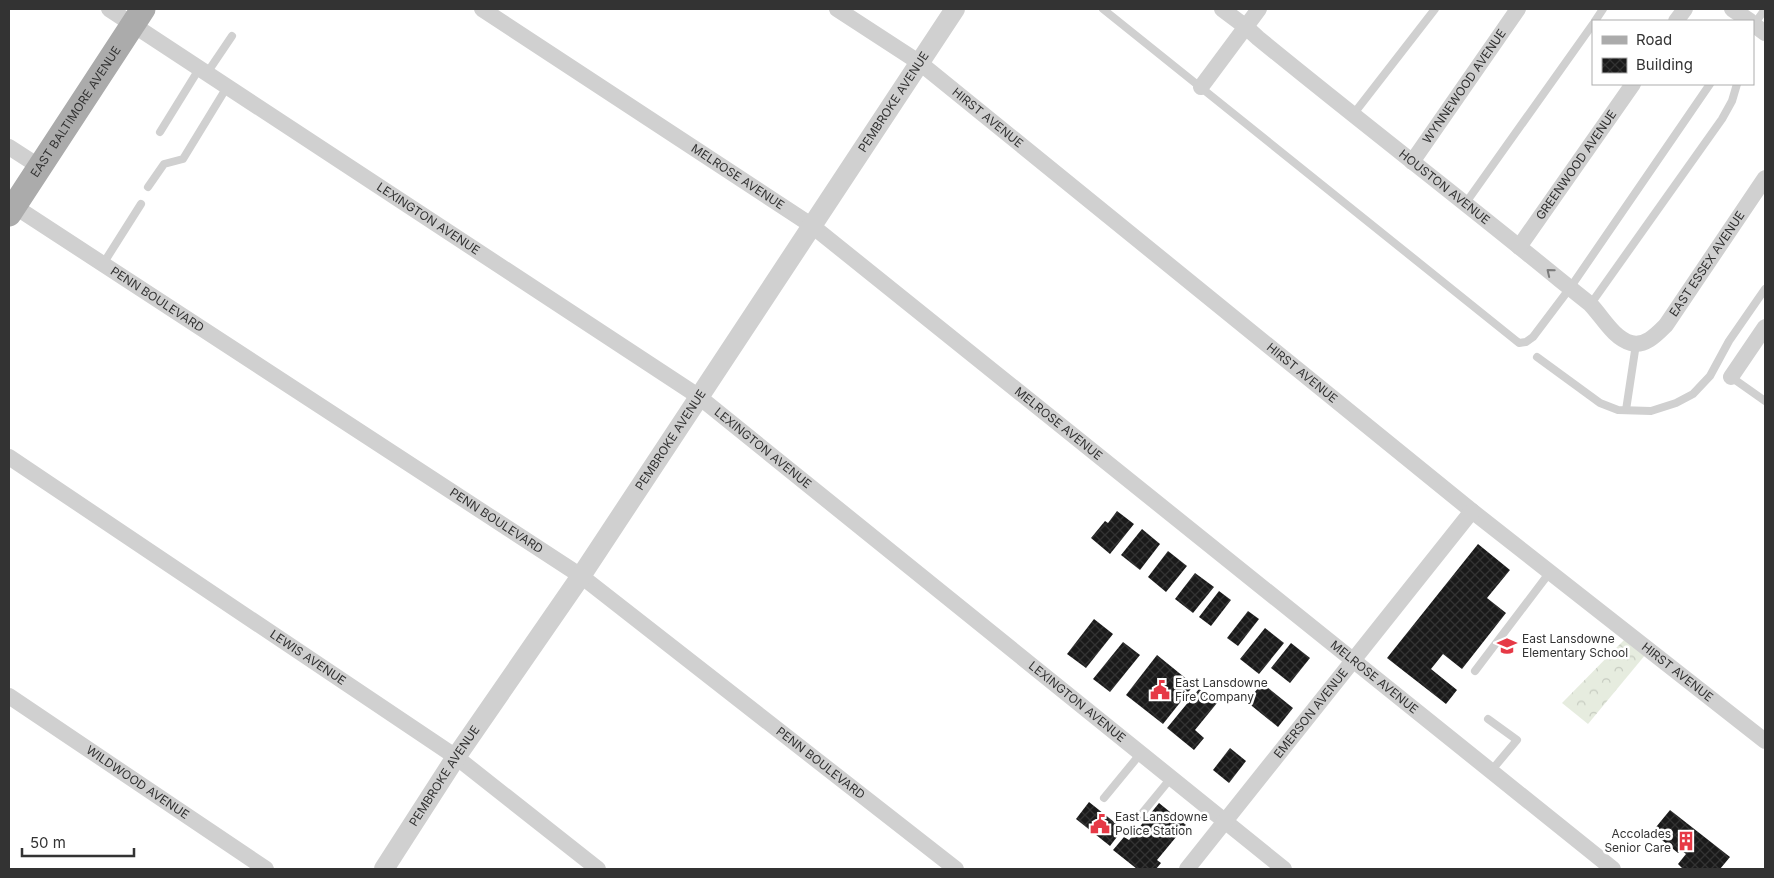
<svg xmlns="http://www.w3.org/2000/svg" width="1774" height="878" viewBox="0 0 1774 878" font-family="Inter,sans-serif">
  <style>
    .park { fill: url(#park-crowns) }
    .building { fill: url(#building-cross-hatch) }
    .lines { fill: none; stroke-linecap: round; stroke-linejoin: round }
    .service { stroke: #d0d0d0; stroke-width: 8 }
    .minor { stroke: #d0d0d0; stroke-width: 16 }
    .tertiary { stroke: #d0d0d0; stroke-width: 20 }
    .primary { stroke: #ababab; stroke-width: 25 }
    .oneway { stroke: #7a7a7a }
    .labels { text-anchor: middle; stroke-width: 5; stroke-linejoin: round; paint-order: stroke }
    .street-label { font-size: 12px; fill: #333; stroke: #fff }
    .poi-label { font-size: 12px; fill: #333; stroke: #fff; text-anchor: start }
  </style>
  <defs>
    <pattern id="park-crowns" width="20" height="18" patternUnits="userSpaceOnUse" patternTransform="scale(1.25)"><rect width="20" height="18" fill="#e6ecdf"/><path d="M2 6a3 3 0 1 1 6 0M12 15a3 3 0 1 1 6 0" fill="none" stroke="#c6cbc0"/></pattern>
    <pattern id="building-cross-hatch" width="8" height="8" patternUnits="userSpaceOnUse" patternTransform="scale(1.25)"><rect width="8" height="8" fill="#1a1a1a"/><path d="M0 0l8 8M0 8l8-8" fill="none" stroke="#333"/></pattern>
  </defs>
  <rect width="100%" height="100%" fill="#fff"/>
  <polygon class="park" points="1626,638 1646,654 1588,724 1562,703"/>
  <g class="building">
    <polygon points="1117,511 1134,524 1110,554 1091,538 1105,521 1108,523"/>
    <polygon points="1142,529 1160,544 1140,570 1121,555"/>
    <polygon points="1478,544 1510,570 1487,598 1506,613 1462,669 1443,654 1431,669 1457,690 1446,704 1387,658"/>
    <polygon points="1168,551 1187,566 1166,592 1148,577"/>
    <polygon points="1195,573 1214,587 1193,613 1175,599"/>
    <polygon points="1219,591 1231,600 1211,626 1199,617"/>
    <polygon points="1248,611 1259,619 1238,646 1227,638"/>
    <polygon points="1094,619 1113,634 1086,668 1067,654"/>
    <polygon points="1265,628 1284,643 1259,674 1240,659"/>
    <polygon points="1123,642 1140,655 1110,692 1093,679"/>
    <polygon points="1291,643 1310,658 1290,683 1271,668"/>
    <polygon points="1157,655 1194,685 1163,724 1126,695"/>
    <polygon points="1262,683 1293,708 1278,727 1247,702"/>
    <polygon points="1199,689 1217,703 1195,730 1204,738 1194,750 1167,728"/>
    <polygon points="1230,748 1246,761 1229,783 1213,770"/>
    <polygon points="1089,802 1123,829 1110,846 1076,819"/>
    <polygon points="1159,803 1186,825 1157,860 1161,863 1156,869 1137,869 1113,850 1124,837 1129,840"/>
    <polygon points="1670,810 1730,857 1720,869 1681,869 1682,868 1678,864 1686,854 1681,850 1678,853 1652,832"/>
  </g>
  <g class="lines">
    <g class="service">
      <polyline points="1103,9 1519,343 1526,342 1533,337 1570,288 1710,84"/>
      <polyline points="1595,21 1603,9"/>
      <polyline points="1753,26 1765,9"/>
      <polyline points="207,73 232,36"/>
      <polyline points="1352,116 1435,9"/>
      <polyline points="160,132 199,69"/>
      <polyline points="148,187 164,164 183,159 227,87"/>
      <polyline points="1465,204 1593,24"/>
      <polyline points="103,264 141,204"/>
      <polyline points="1590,305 1722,119 1732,101 1737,84"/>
      <polyline points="1537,357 1600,403 1618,410 1651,411 1676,403 1693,394 1710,376 1729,341 1765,289"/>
      <polyline points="1731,377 1765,401"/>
      <polyline points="1626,410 1636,344"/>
      <polyline points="1475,671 1550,572"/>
      <polyline points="1488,719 1517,740 1491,771"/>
      <polyline points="1104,798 1141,753"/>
      <polyline points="1139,817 1171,778"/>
    </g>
    <g class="minor">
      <path id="s1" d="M109,9l589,387 586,473"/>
      <path id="s2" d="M482,9l329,216 802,644"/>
      <path id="s3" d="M837,9l83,54 552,448 293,230"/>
      <path id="s4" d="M1222,9l24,18 12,11c100,82 202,160 302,242 10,8 20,16 30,24 12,12 23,34 41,39 14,4 26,-9 35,-18l99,-147"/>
      <polyline points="1732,9 1750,21"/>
      <polyline points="1676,21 1685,9"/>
      <polyline points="1753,24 1765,33"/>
      <polyline points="1201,87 1259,9"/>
      <polyline points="9,147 40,167"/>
      <path id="s5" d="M1412,162l106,-153"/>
      <path id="s6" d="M14,206l567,370 375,293"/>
      <path id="s7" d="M1519,247l114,-163"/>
      <polyline points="1731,377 1765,327"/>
      <path id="s8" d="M9,457l447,300 142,112"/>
      <path id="s9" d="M9,696l257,173"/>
      <path id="s10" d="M1187,869l285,-358"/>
    </g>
    <path class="tertiary" id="s11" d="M384,869l72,-112 125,-181 374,-567"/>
    <path class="primary" id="s12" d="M9,214l134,-205"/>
  </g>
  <defs><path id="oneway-chevron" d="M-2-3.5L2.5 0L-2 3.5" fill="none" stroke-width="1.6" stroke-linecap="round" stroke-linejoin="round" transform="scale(1.25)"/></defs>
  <use class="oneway" href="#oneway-chevron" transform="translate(1550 272) rotate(-141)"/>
  <defs>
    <symbol id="school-bare" viewBox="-9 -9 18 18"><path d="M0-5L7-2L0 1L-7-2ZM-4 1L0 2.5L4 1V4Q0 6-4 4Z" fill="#e63946" stroke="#fff" stroke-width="2.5" paint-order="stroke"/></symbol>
    <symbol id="civic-bare" viewBox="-9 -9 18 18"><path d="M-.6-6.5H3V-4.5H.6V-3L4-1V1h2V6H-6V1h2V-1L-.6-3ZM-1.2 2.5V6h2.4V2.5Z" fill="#e63946" stroke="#fff" stroke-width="2.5" paint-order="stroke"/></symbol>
    <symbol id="building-bare" viewBox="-9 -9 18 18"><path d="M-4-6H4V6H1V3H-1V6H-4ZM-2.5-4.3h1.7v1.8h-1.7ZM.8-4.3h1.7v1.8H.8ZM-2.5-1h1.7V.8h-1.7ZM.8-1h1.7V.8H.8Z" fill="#e63946" stroke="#fff" stroke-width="2.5" paint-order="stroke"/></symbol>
  </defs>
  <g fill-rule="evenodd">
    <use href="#school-bare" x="1493" y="632" width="28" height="28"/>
    <use href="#civic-bare" x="1146" y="676" width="28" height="28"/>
    <use href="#civic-bare" x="1086" y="810" width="28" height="28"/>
    <use href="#building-bare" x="1672" y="827" width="28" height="28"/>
  </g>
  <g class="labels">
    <g class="street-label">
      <text dy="4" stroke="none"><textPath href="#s5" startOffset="92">WYNNEWOOD AVENUE</textPath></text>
      <text dy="4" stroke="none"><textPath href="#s11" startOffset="921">PEMBROKE AVENUE</textPath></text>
      <text dy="4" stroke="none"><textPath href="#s12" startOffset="122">EAST BALTIMORE AVENUE</textPath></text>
      <text dy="4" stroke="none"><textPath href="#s3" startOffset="186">HIRST AVENUE</textPath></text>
      <text dy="4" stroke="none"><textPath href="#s7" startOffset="100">GREENWOOD AVENUE</textPath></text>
      <text dy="4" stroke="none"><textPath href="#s2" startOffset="306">MELROSE AVENUE</textPath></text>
      <text dy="4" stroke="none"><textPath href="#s4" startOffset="285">HOUSTON AVENUE</textPath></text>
      <text dy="4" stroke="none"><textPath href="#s1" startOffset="382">LEXINGTON AVENUE</textPath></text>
      <text dy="4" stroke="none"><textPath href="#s4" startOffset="644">EAST ESSEX AVENUE</textPath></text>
      <text dy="4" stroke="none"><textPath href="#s6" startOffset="171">PENN BOULEVARD</textPath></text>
      <text dy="4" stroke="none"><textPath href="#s3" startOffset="591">HIRST AVENUE</textPath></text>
      <text dy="4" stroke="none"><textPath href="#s2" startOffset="711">MELROSE AVENUE</textPath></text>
      <text dy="4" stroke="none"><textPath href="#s11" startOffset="516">PEMBROKE AVENUE</textPath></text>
      <text dy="4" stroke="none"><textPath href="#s1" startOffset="788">LEXINGTON AVENUE</textPath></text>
      <text dy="4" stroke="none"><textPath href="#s6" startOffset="576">PENN BOULEVARD</textPath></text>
      <text dy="4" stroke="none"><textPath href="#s8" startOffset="360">LEWIS AVENUE</textPath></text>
      <text dy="4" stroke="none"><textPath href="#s3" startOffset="1071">HIRST AVENUE</textPath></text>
      <text dy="4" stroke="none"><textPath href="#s2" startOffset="1116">MELROSE AVENUE</textPath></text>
      <text dy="4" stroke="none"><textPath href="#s1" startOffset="1192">LEXINGTON AVENUE</textPath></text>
      <text dy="4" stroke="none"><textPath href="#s10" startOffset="199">EMERSON AVENUE</textPath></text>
      <text dy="4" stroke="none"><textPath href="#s6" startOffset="981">PENN BOULEVARD</textPath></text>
      <text dy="4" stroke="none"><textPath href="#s11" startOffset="111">PEMBROKE AVENUE</textPath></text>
      <text dy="4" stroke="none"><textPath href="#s9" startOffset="155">WILDWOOD AVENUE</textPath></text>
    </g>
    <g class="poi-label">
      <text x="1522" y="643">East Lansdowne<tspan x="1522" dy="14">Elementary School</tspan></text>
      <text x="1175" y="687">East Lansdowne<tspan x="1175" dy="14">Fire Company</tspan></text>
      <text x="1115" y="821">East Lansdowne<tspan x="1115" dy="14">Police Station</tspan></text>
      <text x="1671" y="838" text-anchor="end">Accolades<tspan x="1671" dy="14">Senior Care</tspan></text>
    </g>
  </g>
  <rect width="1774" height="878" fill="none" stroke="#333333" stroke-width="20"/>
  <rect x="1592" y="20" width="162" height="65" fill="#ffffff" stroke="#adadad"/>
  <rect x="1602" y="36" width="25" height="8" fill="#ababab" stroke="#adadad"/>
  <text x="1636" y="45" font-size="15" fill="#333333">Road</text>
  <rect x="1602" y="58" width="25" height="15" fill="url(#building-cross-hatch)" stroke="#adadad"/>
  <text x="1636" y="70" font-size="15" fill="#333333">Building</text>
  <path d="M22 848v8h112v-8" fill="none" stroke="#333333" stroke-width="2.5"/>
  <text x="30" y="848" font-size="15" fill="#333333" stroke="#ffffff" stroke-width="4" paint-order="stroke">50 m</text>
</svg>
